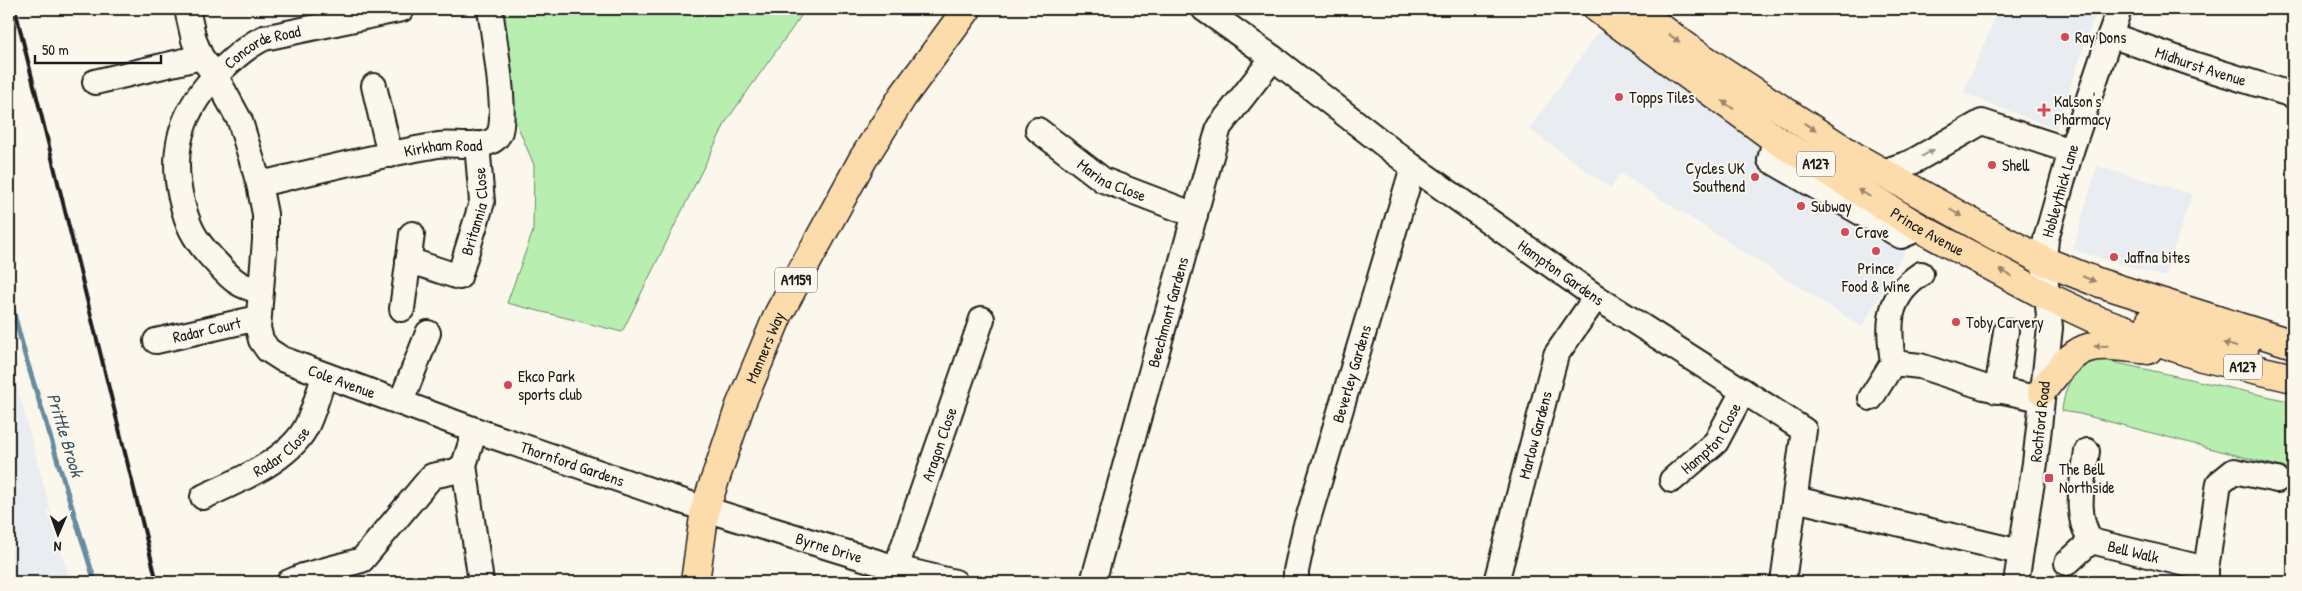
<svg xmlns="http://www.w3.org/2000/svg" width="2302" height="591" viewBox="0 0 2302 591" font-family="'Patrick Hand',sans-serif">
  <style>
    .built { fill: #e9ecf0 }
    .green { fill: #b8efb1; stroke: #6a8666 }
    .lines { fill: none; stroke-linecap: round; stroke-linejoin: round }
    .stream { stroke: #658c9f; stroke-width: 5 }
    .minor-casing { stroke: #1c1c1c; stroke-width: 28 }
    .major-casing { stroke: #1c1c1c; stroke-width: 31 }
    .highway-casing { stroke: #1c1c1c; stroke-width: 31 }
    .minor { stroke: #fbf7ec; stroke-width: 24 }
    .major { stroke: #fddcac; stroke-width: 28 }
    .highway { stroke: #fddcac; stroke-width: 28 }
    .rail { stroke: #1c1c1c; stroke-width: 4 }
    .oneway { fill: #98866b }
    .oneway2 { fill: #97948e }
    .poi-dot { fill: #d1495b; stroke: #fbf7ec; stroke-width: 2 }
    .labels { text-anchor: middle; stroke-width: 4; stroke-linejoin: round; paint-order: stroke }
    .shield { fill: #fbf7ec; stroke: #5f5e5a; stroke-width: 1 }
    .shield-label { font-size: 15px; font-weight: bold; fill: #1c1c1c }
    .poi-label { font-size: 16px; fill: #1c1c1c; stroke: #fbf7ec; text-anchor: start }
    .street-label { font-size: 16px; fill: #1c1c1c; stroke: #fbf7ec }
    .water-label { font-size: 18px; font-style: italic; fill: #40545d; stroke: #fbf7ec }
  </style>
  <rect width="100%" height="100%" fill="#fbf7ec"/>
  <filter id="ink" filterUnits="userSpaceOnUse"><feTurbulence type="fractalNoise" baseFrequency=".02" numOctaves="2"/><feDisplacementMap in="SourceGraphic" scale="10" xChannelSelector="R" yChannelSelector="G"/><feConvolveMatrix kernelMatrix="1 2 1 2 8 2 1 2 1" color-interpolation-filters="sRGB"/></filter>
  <g filter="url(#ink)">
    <g class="built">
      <polygon points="1999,9 2097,9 2056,129 1963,93"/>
      <polygon points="1604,25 1916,232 1862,327 1620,173 1611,188 1529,129"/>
      <polygon points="2097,166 2192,194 2165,277 2073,250"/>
      <polygon points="9,357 70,582 9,582"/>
    </g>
    <g class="green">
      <polygon points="500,9 806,9 727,120 622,332 507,303 533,231 534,165 511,110"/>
      <path d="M2104,360l189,42v68l-213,-56 -18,-3c3,-27 12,-48 42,-51z"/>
    </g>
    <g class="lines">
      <polyline class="stream" points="9,295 25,355 95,582"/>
      <defs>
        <g id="minor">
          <path id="s1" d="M187,9l7,31 7,17 14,18 25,46 19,63 6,30v26l-7,88 3,12 7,10 14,9 193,71"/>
          <path id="s2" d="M1204,9l69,49 140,109 183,130 208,133 -21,152"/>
          <path id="s3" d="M2110,35l89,31 94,29"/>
          <polyline points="95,82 201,57"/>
          <polyline points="374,86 390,155"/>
          <path id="s4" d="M1038,130l65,50 92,35"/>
          <polyline points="1775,139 1770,160 1901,236 1920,228"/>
          <polyline points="1883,172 1912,162 1982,122 2071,151"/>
          <path id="s5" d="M259,184c59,-13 119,-29 179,-39 17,-3 51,7 61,-11 9,-18 -6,-102 -9,-125"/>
          <path id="s6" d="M408,260l51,17 23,-75 -5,-58"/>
          <path id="s7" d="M261,291c-26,-5 -32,-15 -49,-33 -19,-20 -25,-34 -31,-60 -13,-56 6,-99 49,-136 11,-10 21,-18 34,-24l138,-29"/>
          <polyline points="402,309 412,234"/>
          <path id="s8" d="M156,341l102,-23"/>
          <path d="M1893,363c-5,-38 -7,-66 28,-89"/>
          <polyline points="1997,391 2006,331"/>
          <polyline points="1871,398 1893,363 1920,366 1984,387 2041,399"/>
          <polyline points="401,402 428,333"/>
          <path id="s9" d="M2087,451c-4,31 -14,62 4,90l115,28"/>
          <polyline points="464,465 481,582"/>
          <path id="s10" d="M1672,480l44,-38 27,-51"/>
          <path id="s11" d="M203,497c32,-15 83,-35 102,-68 9,-16 13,-37 20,-54"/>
          <polyline points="1795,499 2020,552"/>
          <polyline points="2067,563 2091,541"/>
          <path id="s12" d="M896,568l86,-249"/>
          <path id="s13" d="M289,582l14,-6 59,-16 70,-84 24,-5 8,-6 11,-35 230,79 191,59 59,14"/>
          <path id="s14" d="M1093,582l126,-455 54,-69"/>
          <path id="s15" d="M1296,582v-11l9,-42 108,-362"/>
          <path id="s16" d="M1496,582l60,-227 40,-58"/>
          <path id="s17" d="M2016,582l19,-119 15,-135 -6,-67 2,-22 25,-88 48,-142"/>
          <polyline points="2206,582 2206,569 2219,483 2234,471 2277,480"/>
        </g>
        <g id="major">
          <path id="s18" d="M695,582l10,-73 35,-103 39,-93 84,-154 40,-63 64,-87"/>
        </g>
        <g id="highway">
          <path id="s19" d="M1598,9l177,130 145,89 128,69 47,22 107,38 91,21"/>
          <polyline points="1635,9 1695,53 1855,157 1994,235 2044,261 2097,282 2293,344"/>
          <polyline points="2151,320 2244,349"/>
          <path d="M2042,391c39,-51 44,-49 106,-41"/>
        </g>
      </defs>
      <use href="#minor" class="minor-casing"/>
      <use href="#major" class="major-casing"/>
      <use href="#highway" class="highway-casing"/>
      <use href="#minor" class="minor"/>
      <use href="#major" class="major"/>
      <use href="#highway" class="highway"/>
      <polyline class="rail" points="15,9 157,582"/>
    </g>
    <defs><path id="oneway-solid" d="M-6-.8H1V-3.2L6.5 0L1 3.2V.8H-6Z" transform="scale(1.25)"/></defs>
    <g class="oneway">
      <use href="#oneway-solid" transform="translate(1674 38) rotate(36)"/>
      <use href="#oneway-solid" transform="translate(1728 105) rotate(-144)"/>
      <use href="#oneway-solid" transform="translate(1810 127) rotate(33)"/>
      <use href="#oneway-solid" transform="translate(1864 193) rotate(-148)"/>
      <use href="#oneway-solid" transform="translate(1956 213) rotate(30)"/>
      <use href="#oneway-solid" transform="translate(2006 273) rotate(-151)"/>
      <use href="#oneway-solid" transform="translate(2089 279) rotate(22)"/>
      <use href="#oneway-solid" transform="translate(2230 345) rotate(-163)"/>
      <use href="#oneway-solid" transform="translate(2101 346) rotate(178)"/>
    </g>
    <use class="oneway2" href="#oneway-solid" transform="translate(1928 153) rotate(-29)"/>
  </g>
  <g class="poi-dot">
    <circle cx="2065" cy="37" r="5"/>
    <circle cx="1619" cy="97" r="5"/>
    <path d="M2041.5 102.5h5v5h5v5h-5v5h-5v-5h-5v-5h5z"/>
    <circle cx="1992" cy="165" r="5"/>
    <circle cx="1755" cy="177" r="5"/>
    <circle cx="1801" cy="206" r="5"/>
    <circle cx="1845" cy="232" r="5"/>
    <circle cx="1876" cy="251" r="5"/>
    <circle cx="2114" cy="257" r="5"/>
    <circle cx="1956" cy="322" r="5"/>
    <circle cx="508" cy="385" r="5"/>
    <rect x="2044" y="473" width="10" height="10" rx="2.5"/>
  </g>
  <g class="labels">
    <g class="shield">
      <rect x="1797" y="151.5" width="38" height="25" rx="4"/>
      <rect x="775" y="267.5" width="42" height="25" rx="4"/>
      <rect x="2224" y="354.5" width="38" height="25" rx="4"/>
    </g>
    <g class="shield-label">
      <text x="1816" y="169">A127</text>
      <text x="796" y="285">A1159</text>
      <text x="2243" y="372">A127</text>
    </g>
    <g class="poi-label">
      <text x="2075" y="43">Ray Dons</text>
      <text x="1629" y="103">Topps Tiles</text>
      <text x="2054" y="107">Kalson's<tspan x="2054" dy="18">Pharmacy</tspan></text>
      <text x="2002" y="171">Shell</text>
      <text x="1745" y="174" text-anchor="end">Cycles UK<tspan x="1745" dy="18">Southend</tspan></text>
      <text x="1811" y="212">Subway</text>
      <text x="1855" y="238">Crave</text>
      <text x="2124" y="263">Jaffna bites</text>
      <text x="1876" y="274" text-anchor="middle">Prince<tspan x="1876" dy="18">Food &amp; Wine</tspan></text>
      <text x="1966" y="328">Toby Carvery</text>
      <text x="518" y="382">Ekco Park<tspan x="518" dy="18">sports club</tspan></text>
      <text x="2059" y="475">The Bell<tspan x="2059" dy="18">Northside</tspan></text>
    </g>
    <g class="street-label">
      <text dy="6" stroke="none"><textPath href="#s7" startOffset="319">Concorde Road</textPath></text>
      <text dy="6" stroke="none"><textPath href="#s3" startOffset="96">Midhurst Avenue</textPath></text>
      <text dy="6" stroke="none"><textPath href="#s5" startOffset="188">Kirkham Road</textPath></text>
      <text dy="6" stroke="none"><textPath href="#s4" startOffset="90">Marina Close</textPath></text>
      <text dy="6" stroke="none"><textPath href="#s17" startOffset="396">Hobleythick Lane</textPath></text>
      <text dy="6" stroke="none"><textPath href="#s6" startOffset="122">Britannia Close</textPath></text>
      <text dy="6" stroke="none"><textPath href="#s19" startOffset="398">Prince Avenue</textPath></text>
      <text dy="6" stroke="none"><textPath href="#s2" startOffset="444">Hampton Gardens</textPath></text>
      <text dy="6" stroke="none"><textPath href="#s14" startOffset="280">Beechmont Gardens</textPath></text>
      <text dy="6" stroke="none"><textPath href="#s8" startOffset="52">Radar Court</textPath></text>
      <text dy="6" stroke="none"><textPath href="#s18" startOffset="246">Manners Way</textPath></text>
      <text dy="6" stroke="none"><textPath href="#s15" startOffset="216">Beverley Gardens</textPath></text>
      <text dy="6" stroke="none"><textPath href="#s1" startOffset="441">Cole Avenue</textPath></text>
      <text dy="6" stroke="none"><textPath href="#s17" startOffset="162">Rochford Road</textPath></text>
      <text dy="6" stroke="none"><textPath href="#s16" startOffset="152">Marlow Gardens</textPath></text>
      <text dy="6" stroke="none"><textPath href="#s10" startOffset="58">Hampton Close</textPath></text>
      <text dy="6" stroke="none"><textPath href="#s12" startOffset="131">Aragon Close</textPath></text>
      <text dy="6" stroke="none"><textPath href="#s11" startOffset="91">Radar Close</textPath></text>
      <text dy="6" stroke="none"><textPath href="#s13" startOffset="360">Thornford Gardens</textPath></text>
      <text dy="6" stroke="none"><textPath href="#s13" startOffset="630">Byrne Drive</textPath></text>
      <text dy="6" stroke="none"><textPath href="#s9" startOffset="136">Bell Walk</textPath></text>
    </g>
    <g class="water-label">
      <text transform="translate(65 435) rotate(73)" y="6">Prittle Brook</text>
    </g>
  </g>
  <rect width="2302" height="591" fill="none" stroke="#fbf7ec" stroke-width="30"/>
  <rect x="15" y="15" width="2272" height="561" fill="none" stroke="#1c1c1c" stroke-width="2" filter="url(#ink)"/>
  <g transform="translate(58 534) rotate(182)" stroke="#fbf7ec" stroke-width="4" paint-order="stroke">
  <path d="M0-4L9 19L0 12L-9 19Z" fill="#1c1c1c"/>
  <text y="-8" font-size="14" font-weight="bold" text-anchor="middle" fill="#1c1c1c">N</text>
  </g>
  <path d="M35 55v8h126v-8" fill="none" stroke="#1c1c1c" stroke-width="2.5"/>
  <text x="42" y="55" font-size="15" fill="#1c1c1c" stroke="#fbf7ec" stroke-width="4" paint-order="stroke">50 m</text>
</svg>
